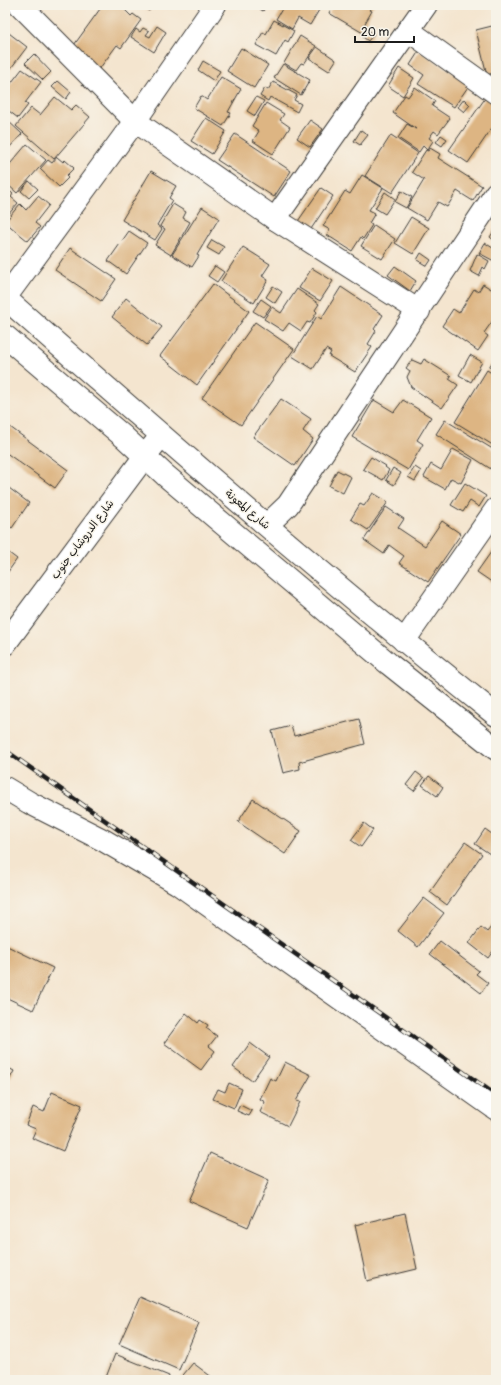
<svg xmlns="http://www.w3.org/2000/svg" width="501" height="1385" viewBox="0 0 501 1385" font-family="Pangolin,'Playpen Sans Arabic',sans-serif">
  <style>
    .building { fill: #ddb583 }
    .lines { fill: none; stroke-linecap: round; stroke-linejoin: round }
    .minor-casing { stroke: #3c3a37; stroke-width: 24 }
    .highway-casing { stroke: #3c3a37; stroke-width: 24 }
    .minor { stroke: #fff; stroke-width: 22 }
    .highway { stroke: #fff; stroke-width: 22 }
    .rail-casing { stroke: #1c1c1c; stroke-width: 4.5 }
    .rail { stroke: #f7f3e8; stroke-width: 3; stroke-dasharray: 9; stroke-linecap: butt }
    .labels { text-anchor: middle; stroke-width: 3; stroke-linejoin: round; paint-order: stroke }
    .street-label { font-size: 11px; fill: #1c1c1c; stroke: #f7f3e8 }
  </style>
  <rect width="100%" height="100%" fill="#f7f3e8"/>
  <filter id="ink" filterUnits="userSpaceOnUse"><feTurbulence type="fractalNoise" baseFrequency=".025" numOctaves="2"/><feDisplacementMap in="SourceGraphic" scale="8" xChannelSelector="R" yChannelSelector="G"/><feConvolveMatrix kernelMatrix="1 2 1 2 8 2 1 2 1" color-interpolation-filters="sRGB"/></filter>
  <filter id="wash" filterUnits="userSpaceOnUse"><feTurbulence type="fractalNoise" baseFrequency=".012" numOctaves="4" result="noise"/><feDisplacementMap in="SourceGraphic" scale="16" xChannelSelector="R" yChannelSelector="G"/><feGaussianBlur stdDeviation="0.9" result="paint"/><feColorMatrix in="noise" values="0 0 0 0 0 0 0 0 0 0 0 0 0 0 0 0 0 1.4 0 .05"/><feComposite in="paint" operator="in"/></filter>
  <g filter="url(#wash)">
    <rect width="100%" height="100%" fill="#f4e5cf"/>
    <g id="blocks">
      <g class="building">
        <polygon points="94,5 120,5 131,16 133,14 141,20 121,48 117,45 97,72 69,52 100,9"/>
        <polygon points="139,5 153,5 149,11"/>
        <polygon points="254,5 267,5 263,11"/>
        <polygon points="276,5 322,5 310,25 298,18 292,29 276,19 282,9"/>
        <polygon points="333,5 374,5 370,10 372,11 364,25 367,26 363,33 329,13"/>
        <polygon points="274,20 294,31 288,42 285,40 276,56 256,45 263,32 266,34"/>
        <polygon points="496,25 496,72 487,75 476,30"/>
        <polygon points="157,26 166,32 154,52 131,37 136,29 140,32 143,28 149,31 146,35 150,37"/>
        <polygon points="5,30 27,47 5,76"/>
        <polygon points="368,30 374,34 368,41 363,37"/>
        <polygon points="300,36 316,46 304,64 301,63 296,70 284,63"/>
        <polygon points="317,47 336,60 329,71 309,58"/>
        <polygon points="241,48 268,65 254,88 227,71"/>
        <polygon points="419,51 470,84 454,107 418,84 424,75 410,65"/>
        <polygon points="34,54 51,72 43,80 25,63"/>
        <polygon points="203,61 220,71 214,81 198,70"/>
        <polygon points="283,64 310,80 301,95 274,78"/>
        <polygon points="399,68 414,78 403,96 388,86"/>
        <polygon points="22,69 41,82 25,103 28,105 18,118 5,108 5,91"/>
        <polygon points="221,77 241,89 228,112 231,113 223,126 194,108 201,96 207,100"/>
        <polygon points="58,81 71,92 66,99 52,87"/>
        <polygon points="273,82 297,95 294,100 301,104 297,112 270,97 268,101 260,96 265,88 268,90"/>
        <polygon points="415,87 435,101 432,106 450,118 438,134 434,131 429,138 433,141 427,150 423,146 419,152 398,138 407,124 416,129 393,113 405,95 408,97"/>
        <polygon points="55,97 71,110 76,105 90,117 54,159 16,126 31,108 40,115"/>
        <polygon points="256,97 264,101 255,116 247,111"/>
        <polygon points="486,97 496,103 496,125 493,129 492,128 468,163 449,150"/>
        <polygon points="464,99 470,105 464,112 458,107"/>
        <polygon points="266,103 284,114 280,120 290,127 273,154 253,141 259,131 252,126"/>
        <polygon points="206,118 226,131 212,154 191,141"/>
        <polygon points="6,119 22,134 7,150 5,148"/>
        <polygon points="310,120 323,129 310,147 297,138"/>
        <polygon points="361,130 368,135 360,145 354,141"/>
        <polygon points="235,134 291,171 274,197 217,160"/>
        <polygon points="391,135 418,153 392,193 365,176"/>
        <polygon points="441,135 447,139 442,146 436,142"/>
        <polygon points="27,144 46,160 17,193 5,182 5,170"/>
        <polygon points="430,148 440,154 438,158 482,186 473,201 457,191 447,207 438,202 427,220 407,208 424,180 412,172 426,150 428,151"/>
        <polygon points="57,157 63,162 65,160 74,168 66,176 68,178 59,187 40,169 48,160 52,163"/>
        <polygon points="151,171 176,186 169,198 172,200 157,225 162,229 155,240 122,220"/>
        <polygon points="362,175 383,188 369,210 375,213 369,223 372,225 363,239 361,237 352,251 327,235 330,230 323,226 345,191 350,194"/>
        <polygon points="29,181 38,189 29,198 21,191"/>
        <polygon points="5,187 13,194 11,197 18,203 7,216 5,214"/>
        <polygon points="321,188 333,196 309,232 296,224"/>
        <polygon points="401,191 412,197 406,208 395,202"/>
        <polygon points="385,192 395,199 385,214 375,208"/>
        <polygon points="38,196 49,205 35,223 40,227 28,241 5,222 20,204 26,210"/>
        <polygon points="173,204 186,212 183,218 190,222 171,255 155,245 165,229 160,226"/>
        <polygon points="202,207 219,218 197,255 199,256 192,267 172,255"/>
        <polygon points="411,217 429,228 413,254 395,243"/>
        <polygon points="374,225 395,239 382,259 361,246"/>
        <polygon points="496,228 496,242 490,237"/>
        <polygon points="129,231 147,243 126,274 108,261"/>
        <polygon points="212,240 224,247 219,255 207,248"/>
        <polygon points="485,243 496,250 494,261 479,253"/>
        <polygon points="243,247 270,264 262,276 268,280 254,303 221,281"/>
        <polygon points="70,248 116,279 101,301 55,270"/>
        <polygon points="421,253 431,260 427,266 417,260"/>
        <polygon points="477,254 489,261 485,269 483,267 479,276 470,271"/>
        <polygon points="215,266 224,272 217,282 208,276"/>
        <polygon points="395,266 416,281 410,291 388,275"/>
        <polygon points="312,268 333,281 320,301 299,288"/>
        <polygon points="213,284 249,311 197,385 160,356"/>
        <polygon points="483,284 496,292 496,316 484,333 488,336 478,351 442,326 453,309 459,313 474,289 478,292"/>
        <polygon points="273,286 282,292 275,303 266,297"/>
        <polygon points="341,287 383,315 374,329 376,331 368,344 372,347 355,372 329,356 331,352 326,349 313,369 292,356 317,316 321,319"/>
        <polygon points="297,289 319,304 315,310 317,312 310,323 307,322 301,331 289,323 283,331 264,319 272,307 281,313"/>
        <polygon points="126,298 162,327 147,345 112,317"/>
        <polygon points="261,299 271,306 263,317 253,311"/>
        <polygon points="255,322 294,349 241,425 202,398"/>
        <polygon points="470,355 482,362 471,382 459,375"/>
        <polygon points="496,357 496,372 489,367"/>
        <polygon points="424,359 451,376 449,379 458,385 442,408 411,387 407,377 410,371 406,368 412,360 421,364"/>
        <polygon points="487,370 496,376 496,447 455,422"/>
        <polygon points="281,399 311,419 303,431 313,439 295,466 253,437"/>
        <polygon points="374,400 394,412 403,400 431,417 417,440 423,444 408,470 352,437"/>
        <polygon points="445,420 496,451 496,461 491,469 436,434"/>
        <polygon points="10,427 68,470 55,488 5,452 5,435"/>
        <polygon points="453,449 473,460 461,483 451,478 445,489 424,477 431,464 441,470"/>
        <polygon points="371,457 386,466 385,467 389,470 383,480 363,469"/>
        <polygon points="415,467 421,471 415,481 408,477"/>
        <polygon points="393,468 401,473 394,485 386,480"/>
        <polygon points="337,470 351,477 343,493 329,486"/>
        <polygon points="465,483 486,496 479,507 470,501 463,512 451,505"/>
        <polygon points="5,485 29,503 12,528 5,523"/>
        <polygon points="373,493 388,502 368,530 351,519 360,504 364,506"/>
        <polygon points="386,507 404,519 398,528 425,546 442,521 461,534 428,582 399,563 404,556 389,545 384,554 364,540"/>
        <polygon points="496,545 496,585 477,572"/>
        <polygon points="5,550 17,559 5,576"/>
        <polygon points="359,719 365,744 299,762 300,769 283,773 272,731 291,726 294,736"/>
        <polygon points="416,772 424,778 414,791 406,785"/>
        <polygon points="429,776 443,787 437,796 422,785"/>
        <polygon points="253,799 301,831 285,854 238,822"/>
        <polygon points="364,823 373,830 361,847 351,840"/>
        <polygon points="485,829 496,837 496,858 475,844"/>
        <polygon points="465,842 482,854 447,905 430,892"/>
        <polygon points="424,898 444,913 418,947 398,931"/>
        <polygon points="496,921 496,947 488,958 469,943 481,927 487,932"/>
        <polygon points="440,941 479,971 476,974 488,983 481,993 430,954"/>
        <polygon points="5,945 53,968 33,1010 5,997"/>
        <polygon points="186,1013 198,1023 200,1020 208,1025 206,1028 217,1036 209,1046 215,1051 201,1070 164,1043"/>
        <polygon points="250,1043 269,1057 252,1081 233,1067"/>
        <polygon points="285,1062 311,1075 296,1101 300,1102 288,1126 260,1112 265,1102 260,1099 270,1078 276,1081"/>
        <polygon points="5,1066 14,1071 5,1088"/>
        <polygon points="229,1083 242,1089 234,1108 213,1099 218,1089 225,1092"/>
        <polygon points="52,1092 82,1105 63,1151 32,1138 36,1129 26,1125 33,1107 44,1112"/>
        <polygon points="240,1105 252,1111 249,1116 237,1111"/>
        <polygon points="210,1153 269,1180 248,1227 189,1201"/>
        <polygon points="405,1213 417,1269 367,1281 355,1225"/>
        <polygon points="140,1297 199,1323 179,1370 119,1344"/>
        <polygon points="115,1354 169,1376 168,1380 105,1380"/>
        <polygon points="193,1363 213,1378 212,1380 179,1380"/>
      </g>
    </g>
  </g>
  <g filter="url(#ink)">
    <use href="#blocks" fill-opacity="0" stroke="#3c3a37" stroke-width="1"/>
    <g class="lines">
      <defs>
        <g id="minor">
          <polyline points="20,5 135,121 275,219 419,311"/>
          <polyline points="408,30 496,93"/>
          <polyline points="275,219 426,5"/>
          <polyline points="5,298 135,121 215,5"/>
          <polyline points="267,525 288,505 496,193"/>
          <polyline points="404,641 496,509"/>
          <polyline points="5,644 145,456 161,436"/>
          <polyline points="5,788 30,803 103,840 177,883 496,1109"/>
        </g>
        <g id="highway">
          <path d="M5,298c161,142 323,283 491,417"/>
          <polyline points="5,336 124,437 165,475 389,664 496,749"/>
        </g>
      </defs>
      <use href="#minor" class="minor-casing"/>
      <use href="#highway" class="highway-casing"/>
      <use href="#minor" class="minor"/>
      <use href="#highway" class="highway"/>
      <defs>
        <polyline id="rail" points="5,750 496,1095"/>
      </defs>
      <use href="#rail" class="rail-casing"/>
      <use href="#rail" class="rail"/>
    </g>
  </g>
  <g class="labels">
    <g class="street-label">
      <text transform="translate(248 509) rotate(40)" y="4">شارع المعونة</text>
      <text transform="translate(82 539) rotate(-53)" y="4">شارع الدروشاب جنوب</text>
    </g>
  </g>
  <rect width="501" height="1385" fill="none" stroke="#f7f3e8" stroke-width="20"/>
  <path d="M355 36v6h59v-6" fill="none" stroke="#1c1c1c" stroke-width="2"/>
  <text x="361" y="36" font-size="12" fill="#1c1c1c" stroke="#f7f3e8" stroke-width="3" paint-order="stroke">20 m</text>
</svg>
